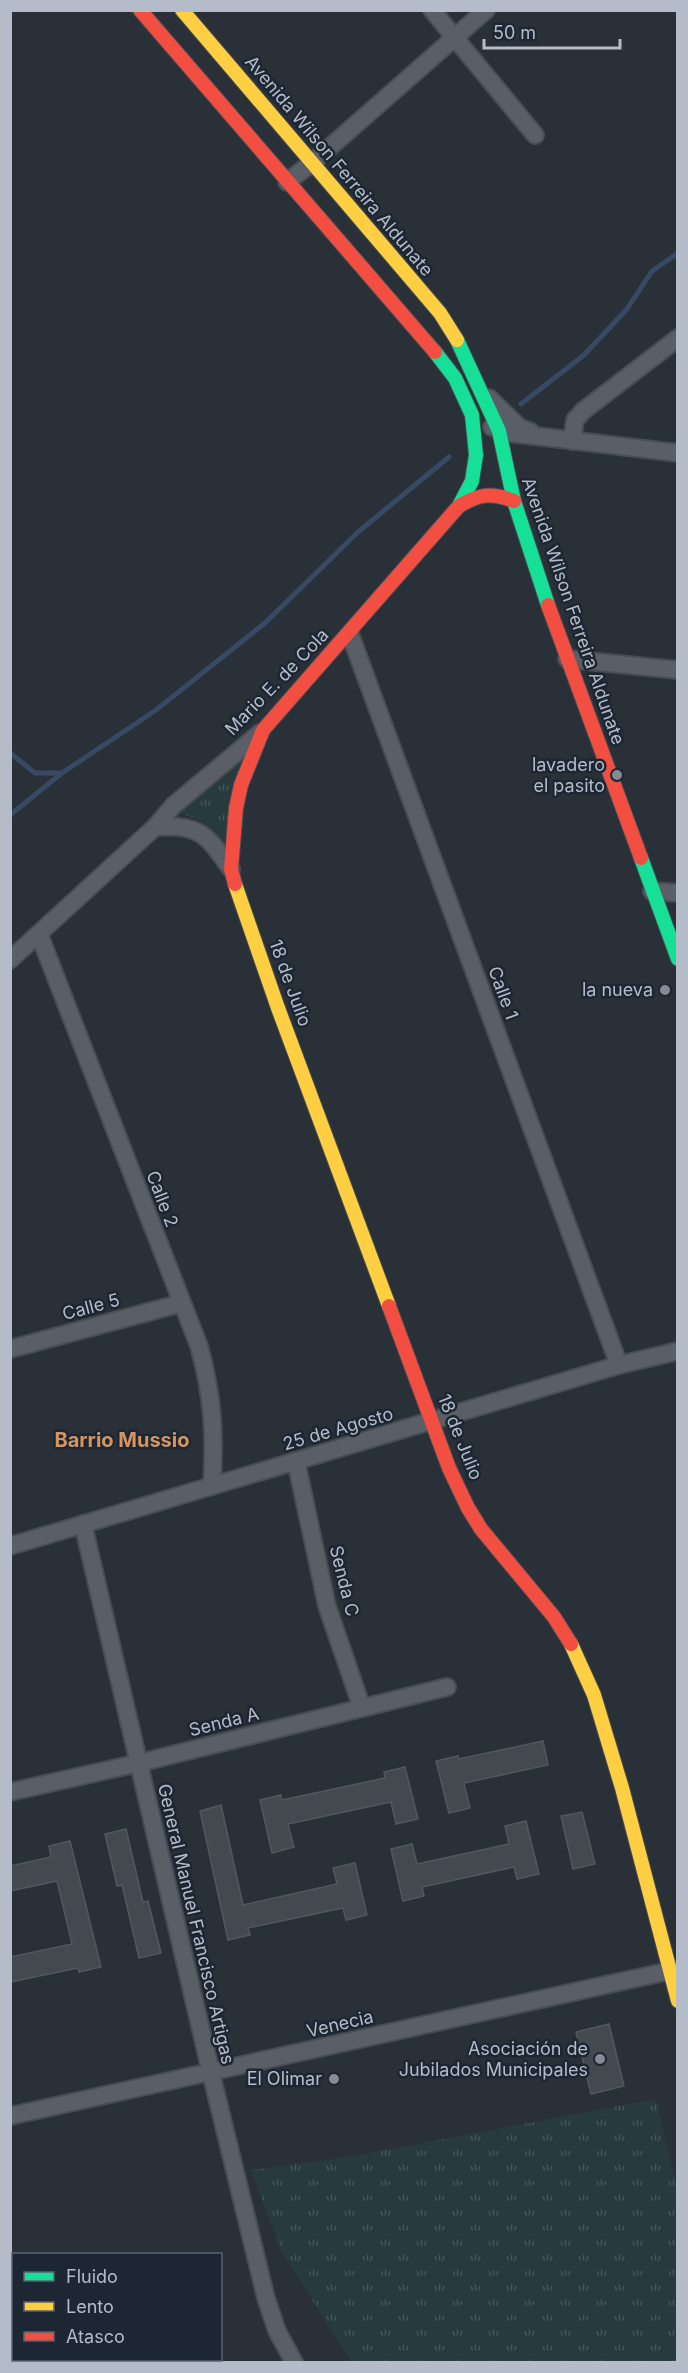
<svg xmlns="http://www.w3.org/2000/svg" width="688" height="2373" viewBox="0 0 688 2373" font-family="Inter,sans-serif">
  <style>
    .grass { fill: url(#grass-tufts) }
    .garden { fill: #273a3e }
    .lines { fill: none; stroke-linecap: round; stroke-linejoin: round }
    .stream { stroke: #384963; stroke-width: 5 }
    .building { fill: #444950; stroke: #52575f; stroke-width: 1.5 }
    .street-casing { stroke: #484c53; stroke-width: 20 }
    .fast-casing { stroke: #484c53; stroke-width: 16 }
    .slow-casing { stroke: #484c53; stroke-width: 16 }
    .jam-casing { stroke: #484c53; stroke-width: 16 }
    .street { stroke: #5a5e66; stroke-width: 16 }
    .fast { stroke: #16e098; stroke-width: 14 }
    .slow { stroke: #ffcf43; stroke-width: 14 }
    .jam { stroke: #f24e42; stroke-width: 14 }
    .poi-dot { fill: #848b96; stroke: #1d2633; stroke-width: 2 }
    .labels { text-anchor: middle; stroke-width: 5; stroke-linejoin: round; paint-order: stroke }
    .street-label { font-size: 18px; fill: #b4bcc9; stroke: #1d2633 }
    .poi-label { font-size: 18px; fill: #b4bcc9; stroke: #1d2633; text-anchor: end }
    .neighbourhood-label { font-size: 20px; font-weight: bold; fill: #d59563; stroke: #1d2633 }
  </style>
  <defs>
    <pattern id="grass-tufts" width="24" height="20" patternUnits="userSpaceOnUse" patternTransform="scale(1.5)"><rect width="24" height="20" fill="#273a3e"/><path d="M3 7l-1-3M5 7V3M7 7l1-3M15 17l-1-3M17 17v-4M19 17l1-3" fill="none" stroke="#445559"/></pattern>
  </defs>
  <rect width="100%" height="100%" fill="#2a3038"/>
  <g class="grass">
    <path d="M249,747l-25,99c-13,-19 -24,-28 -47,-33z"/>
    <polygon points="656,2099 677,2189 677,2362 352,2362 282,2253 251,2170 348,2157"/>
  </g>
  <polygon class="garden" points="13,2272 14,2360 152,2360 153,2362 11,2362 10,2273"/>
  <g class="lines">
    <g class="stream">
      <polyline points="521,404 584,355 627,309 652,271 678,253"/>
      <polyline points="10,753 35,773 62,773 156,710 265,623 358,532 449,457"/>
      <polyline points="10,815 62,773"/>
    </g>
  </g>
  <g class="building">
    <polygon points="543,1741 548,1765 464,1783 470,1808 449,1813 436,1761 458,1756 459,1759"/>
    <polygon points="405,1767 418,1819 396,1824 391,1802 288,1824 294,1847 272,1853 260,1800 281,1795 282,1800 385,1778 384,1772"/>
    <polygon points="221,1805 243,1905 337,1884 333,1868 355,1863 367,1915 346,1920 343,1908 248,1928 250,1935 228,1940 200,1811"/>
    <polygon points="582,1812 595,1864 573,1869 561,1816"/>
    <polygon points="526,1821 539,1874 517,1879 514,1867 422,1887 424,1896 403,1901 391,1849 412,1844 417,1864 509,1844 505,1826"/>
    <polygon points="126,1829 143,1902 148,1901 161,1953 139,1958 122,1885 117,1886 105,1834"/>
    <polygon points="70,1841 101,1967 79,1972 78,1968 10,1982 10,1957 72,1944 57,1881 10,1891 10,1866 51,1857 49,1846"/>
    <polygon points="609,2024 624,2086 591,2094 576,2032"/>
  </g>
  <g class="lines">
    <defs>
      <g id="street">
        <polyline points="432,10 535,135"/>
        <polyline points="287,182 313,162 486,10"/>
        <polyline points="489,398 520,428 531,432"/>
        <polyline points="492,427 510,433 678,453"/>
        <polyline points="572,441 575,420 583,411 678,338"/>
        <polyline points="350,634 619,1365"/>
        <polyline points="567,659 678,670"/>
        <path d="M155,827c45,-3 51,7 76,42"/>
        <polyline points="652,891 678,893"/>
        <path d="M39,934l160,412c14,51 16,87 13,140"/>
        <polyline points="10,960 155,827 174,805 260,733"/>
        <polyline points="10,1349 182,1303"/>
        <polyline points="296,1461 327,1606 362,1708"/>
        <polyline points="83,1524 211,2073 266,2298 277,2331 294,2362"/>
        <polyline points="10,1546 619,1365 678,1351"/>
        <polyline points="10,1792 139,1763 447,1687"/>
        <polyline points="10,2116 678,1969"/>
      </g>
      <g id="fast">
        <polyline points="457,340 499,431 514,501 548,605"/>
        <polyline points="435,352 455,378 472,415 476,455 472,481 459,506"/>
        <polyline points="641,858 678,959"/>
      </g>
      <g id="slow">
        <polyline points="182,10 440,313 457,340"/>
        <polyline points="235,884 278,1008 389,1306"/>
        <polyline points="571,1644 594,1695 622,1788 678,2001"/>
      </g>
      <g id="jam">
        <polyline points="140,10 435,352"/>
        <polyline points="548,605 641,858"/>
        <path d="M235,884l-4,-15 5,-61 5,-23 22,-55 196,-224c20,-12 33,-14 55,-5"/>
        <polyline points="389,1306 449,1468 468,1508 481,1529 554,1617 571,1644"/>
      </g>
    </defs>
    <use href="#street" class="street-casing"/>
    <use href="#fast" class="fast-casing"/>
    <use href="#slow" class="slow-casing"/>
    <use href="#jam" class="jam-casing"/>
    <use href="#street" class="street"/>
    <use href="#fast" class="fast"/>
    <use href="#slow" class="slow"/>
    <use href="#jam" class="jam"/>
  </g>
  <g class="poi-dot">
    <circle cx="617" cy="775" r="6"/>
    <circle cx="665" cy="990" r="6"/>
    <circle cx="600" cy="2059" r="6"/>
    <circle cx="334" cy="2079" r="6"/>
  </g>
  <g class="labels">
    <g class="street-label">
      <text transform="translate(339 166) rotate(50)" y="6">Avenida Wilson Ferreira Aldunate</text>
      <text transform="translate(573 611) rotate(71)" y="6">Avenida Wilson Ferreira Aldunate</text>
      <text transform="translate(277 682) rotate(-46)" y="6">Mario E. de Cola</text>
      <text transform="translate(290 983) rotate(70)" y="6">18 de Julio</text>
      <text transform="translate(503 993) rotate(70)" y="6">Calle 1</text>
      <text transform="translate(162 1199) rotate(69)" y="6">Calle 2</text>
      <text transform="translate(91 1307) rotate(-15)" y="6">Calle 5</text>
      <text transform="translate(338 1429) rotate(-16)" y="6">25 de Agosto</text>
      <text transform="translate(460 1437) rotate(68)" y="6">18 de Julio</text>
      <text transform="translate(344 1581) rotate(76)" y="6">Senda C</text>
      <text transform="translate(224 1722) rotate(-14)" y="6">Senda A</text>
      <text transform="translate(196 1924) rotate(77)" y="6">General Manuel Francisco Artigas</text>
      <text transform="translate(340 2024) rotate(-13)" y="6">Venecia</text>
    </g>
    <g class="poi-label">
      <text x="605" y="771">lavadero<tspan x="605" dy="21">el pasito</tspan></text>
      <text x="653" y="996">la nueva</text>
      <text x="588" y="2055">Asociación de<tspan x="588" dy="21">Jubilados Municipales</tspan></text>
      <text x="322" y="2085">El Olimar</text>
    </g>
    <g class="neighbourhood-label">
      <text x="122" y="1447">Barrio Mussio</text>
    </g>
  </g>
  <rect width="688" height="2373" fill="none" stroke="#b4bcc9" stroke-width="24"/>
  <rect x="12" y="2253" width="210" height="108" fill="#1d2633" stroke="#59626f" stroke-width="1.5"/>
  <rect x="24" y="2272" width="30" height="9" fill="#16e098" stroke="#59626f" stroke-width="1.5"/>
  <text x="66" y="2283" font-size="18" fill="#b4bcc9">Fluido</text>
  <rect x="24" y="2302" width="30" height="9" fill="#ffcf43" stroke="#59626f" stroke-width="1.5"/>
  <text x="66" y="2313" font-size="18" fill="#b4bcc9">Lento</text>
  <rect x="24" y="2332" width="30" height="9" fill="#f24e42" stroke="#59626f" stroke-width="1.5"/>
  <text x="66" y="2343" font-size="18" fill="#b4bcc9">Atasco</text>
  <path d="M484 39v9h136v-9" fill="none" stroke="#b4bcc9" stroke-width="3"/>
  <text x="493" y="39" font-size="18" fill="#b4bcc9" stroke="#1d2633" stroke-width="4.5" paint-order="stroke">50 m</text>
</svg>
